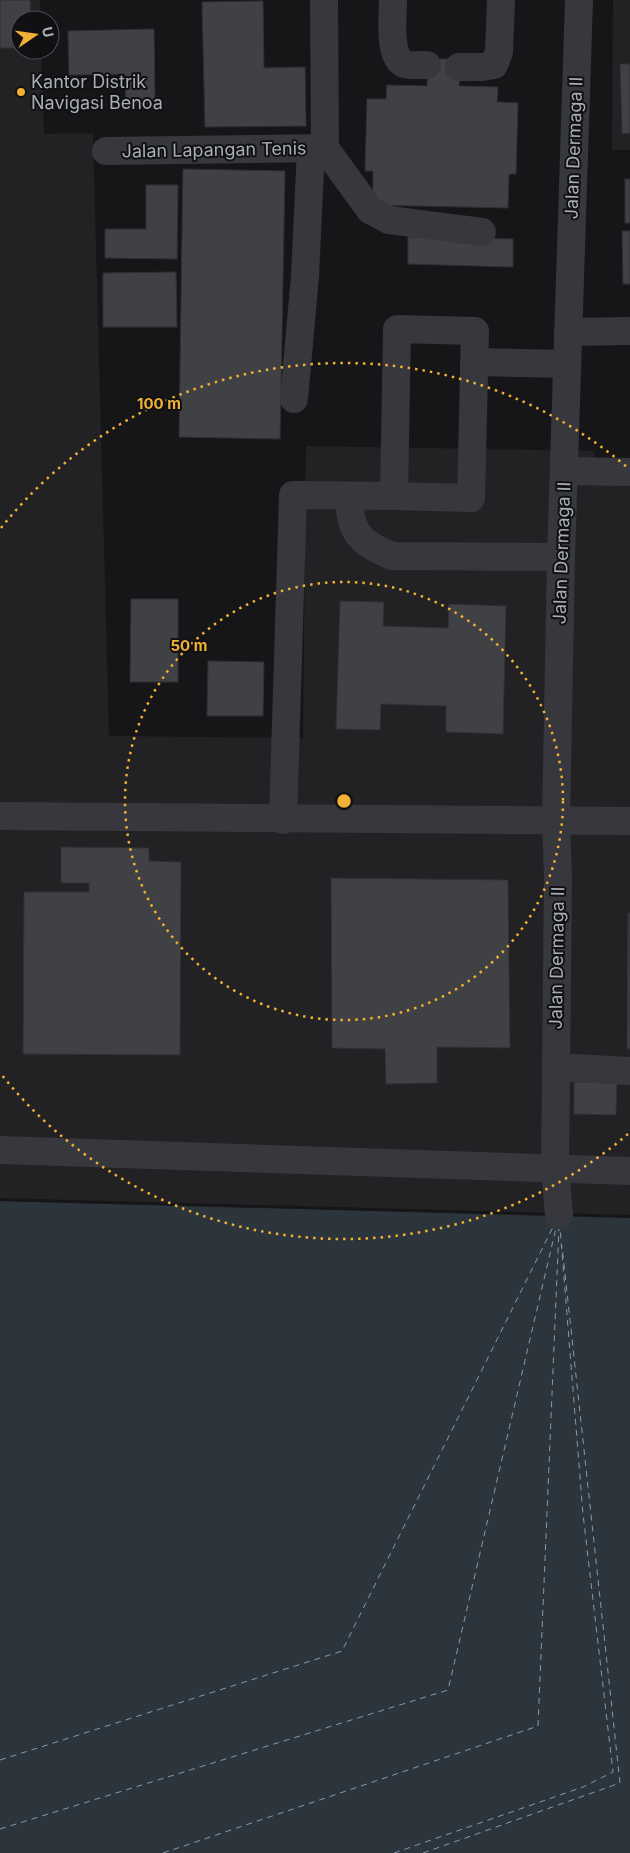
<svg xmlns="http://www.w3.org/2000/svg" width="630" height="1853" viewBox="0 0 630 1853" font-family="Inter,sans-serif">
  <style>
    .built { fill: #222225 }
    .water { fill: #2c353c }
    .pier { fill: #161618 }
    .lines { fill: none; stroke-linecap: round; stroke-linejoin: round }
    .ferry { stroke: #7f9bb3; stroke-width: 1; stroke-dasharray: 6 5; stroke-linecap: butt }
    .building { fill: #404145; stroke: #303034 }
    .minor { stroke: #37383d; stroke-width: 28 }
    .ring { fill: none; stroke: #f2b134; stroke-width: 2.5; stroke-dasharray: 2.5 5 }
    .poi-dot { fill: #f2b134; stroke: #111113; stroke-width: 2 }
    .labels { text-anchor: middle; stroke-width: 4; stroke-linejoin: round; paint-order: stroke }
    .poi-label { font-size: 18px; fill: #a8adb8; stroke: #111113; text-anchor: start }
    .street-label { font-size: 18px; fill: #a8adb8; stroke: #111113 }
    .centre { fill: #f2b134; stroke: #111113; stroke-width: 2.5 }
    .ring-label { font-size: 15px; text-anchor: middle; font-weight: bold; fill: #f2b134; stroke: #111113; stroke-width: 4; stroke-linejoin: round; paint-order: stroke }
  </style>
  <rect width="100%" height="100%" fill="#161618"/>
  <g class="built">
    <polygon points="0,0 40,0 41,20 20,20 20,50 41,50 44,134 93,133 109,736 303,738 306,446 594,451 593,483 630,484 630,1217 0,1201"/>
    <polygon points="613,0 630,0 630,150 612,150"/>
  </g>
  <polygon class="water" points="0,1201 630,1217 630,1853 0,1853"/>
  <polygon class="pier" points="0,1198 630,1215 630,1218 0,1201"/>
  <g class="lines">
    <g class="ferry">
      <polyline points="0,1760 342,1651 553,1227"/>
      <polyline points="0,1829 448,1690 556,1228"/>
      <polyline points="163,1853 538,1726 559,1228"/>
      <polyline points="394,1853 583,1787 613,1772 583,1514 560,1228"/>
      <polyline points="423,1853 620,1783 562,1246"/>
    </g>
  </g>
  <g class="building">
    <polygon points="0,0 30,0 31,20 20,20 20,48 0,48"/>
    <polygon points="263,1 264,68 305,67 306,126 205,127 202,2"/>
    <polygon points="154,29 155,103 126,104 125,74 69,75 68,31"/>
    <polygon points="428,59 460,59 459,86 498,87 497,102 518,103 516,174 509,174 508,208 373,205 373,171 365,171 367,99 386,99 387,85 427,86"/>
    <polygon points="620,64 630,64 630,133 622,134"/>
    <polygon points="183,169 285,171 280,439 179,437"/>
    <rect x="625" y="179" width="5" height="44"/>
    <polygon points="146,185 178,185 177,259 105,258 105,229 146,229"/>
    <polygon points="622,231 630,231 630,284 623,284"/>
    <polygon points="408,237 513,239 513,267 408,264"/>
    <polygon points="176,272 177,327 103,327 103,273"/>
    <polygon points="131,599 178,599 178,682 130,682"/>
    <polygon points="340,601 384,602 383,626 448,628 449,604 506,606 503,734 446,732 446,706 381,704 380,730 336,729"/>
    <polygon points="208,661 264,662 263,716 207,716"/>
    <polygon points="61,847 149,848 149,861 181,862 180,1055 23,1054 24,892 89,892 89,883 61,883"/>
    <polygon points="331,878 508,880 510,1048 437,1047 437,1083 386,1084 385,1049 332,1048"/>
    <polygon points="628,913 630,913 630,1049 627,1049"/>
    <polygon points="574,1082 617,1082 616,1115 574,1114"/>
  </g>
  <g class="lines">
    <g class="minor">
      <path d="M393,0c0,14 -5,57 11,64 6,2 16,1 23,1"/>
      <polyline points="459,67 482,67 494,65 499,52 501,0"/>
      <polyline points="325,148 370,210 389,220 482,232"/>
      <polyline points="106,151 325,148 324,0"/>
      <polygon points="397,329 475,331 471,498 394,496"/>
      <polyline points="568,332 630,331"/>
      <polyline points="474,362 567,364"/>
      <polyline points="294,399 305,276 311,149"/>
      <polyline points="564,471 630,472"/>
      <path d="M349,496c1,37 10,46 43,60l169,1"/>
      <polyline points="0,816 630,821"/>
      <polyline points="283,820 293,495 394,496"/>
      <polyline points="556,1067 630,1071"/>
      <polyline points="0,1150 630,1171"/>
      <polyline points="559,1215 555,1169 558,876 556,821 561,557 579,0"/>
    </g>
  </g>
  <g class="ring">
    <circle cx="344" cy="801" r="219"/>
    <path d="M628 1134A438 438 0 0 1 1 1074M1 528A438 438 0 0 1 628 468"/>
  </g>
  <circle class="poi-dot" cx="21" cy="92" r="5"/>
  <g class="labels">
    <g class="poi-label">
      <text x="31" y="88">Kantor Distrik<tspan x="31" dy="21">Navigasi Benoa</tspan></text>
    </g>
    <g class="street-label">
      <text transform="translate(574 148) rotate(-88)" y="6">Jalan Dermaga II</text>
      <text transform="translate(214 150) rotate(-1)" y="6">Jalan Lapangan Tenis</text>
      <text transform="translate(562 553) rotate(-88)" y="6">Jalan Dermaga II</text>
      <text transform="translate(557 958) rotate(-89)" y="6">Jalan Dermaga II</text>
    </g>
  </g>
  <circle cx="344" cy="801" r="8" class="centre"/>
  <g class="ring-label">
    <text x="159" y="409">100 m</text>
    <text x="189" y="651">50 m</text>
  </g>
  <g transform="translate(35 35) rotate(77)"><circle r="24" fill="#111113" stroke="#4d4f55"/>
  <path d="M0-4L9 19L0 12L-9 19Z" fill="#f2b134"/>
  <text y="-8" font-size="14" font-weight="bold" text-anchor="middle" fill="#a8adb8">U</text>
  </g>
</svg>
